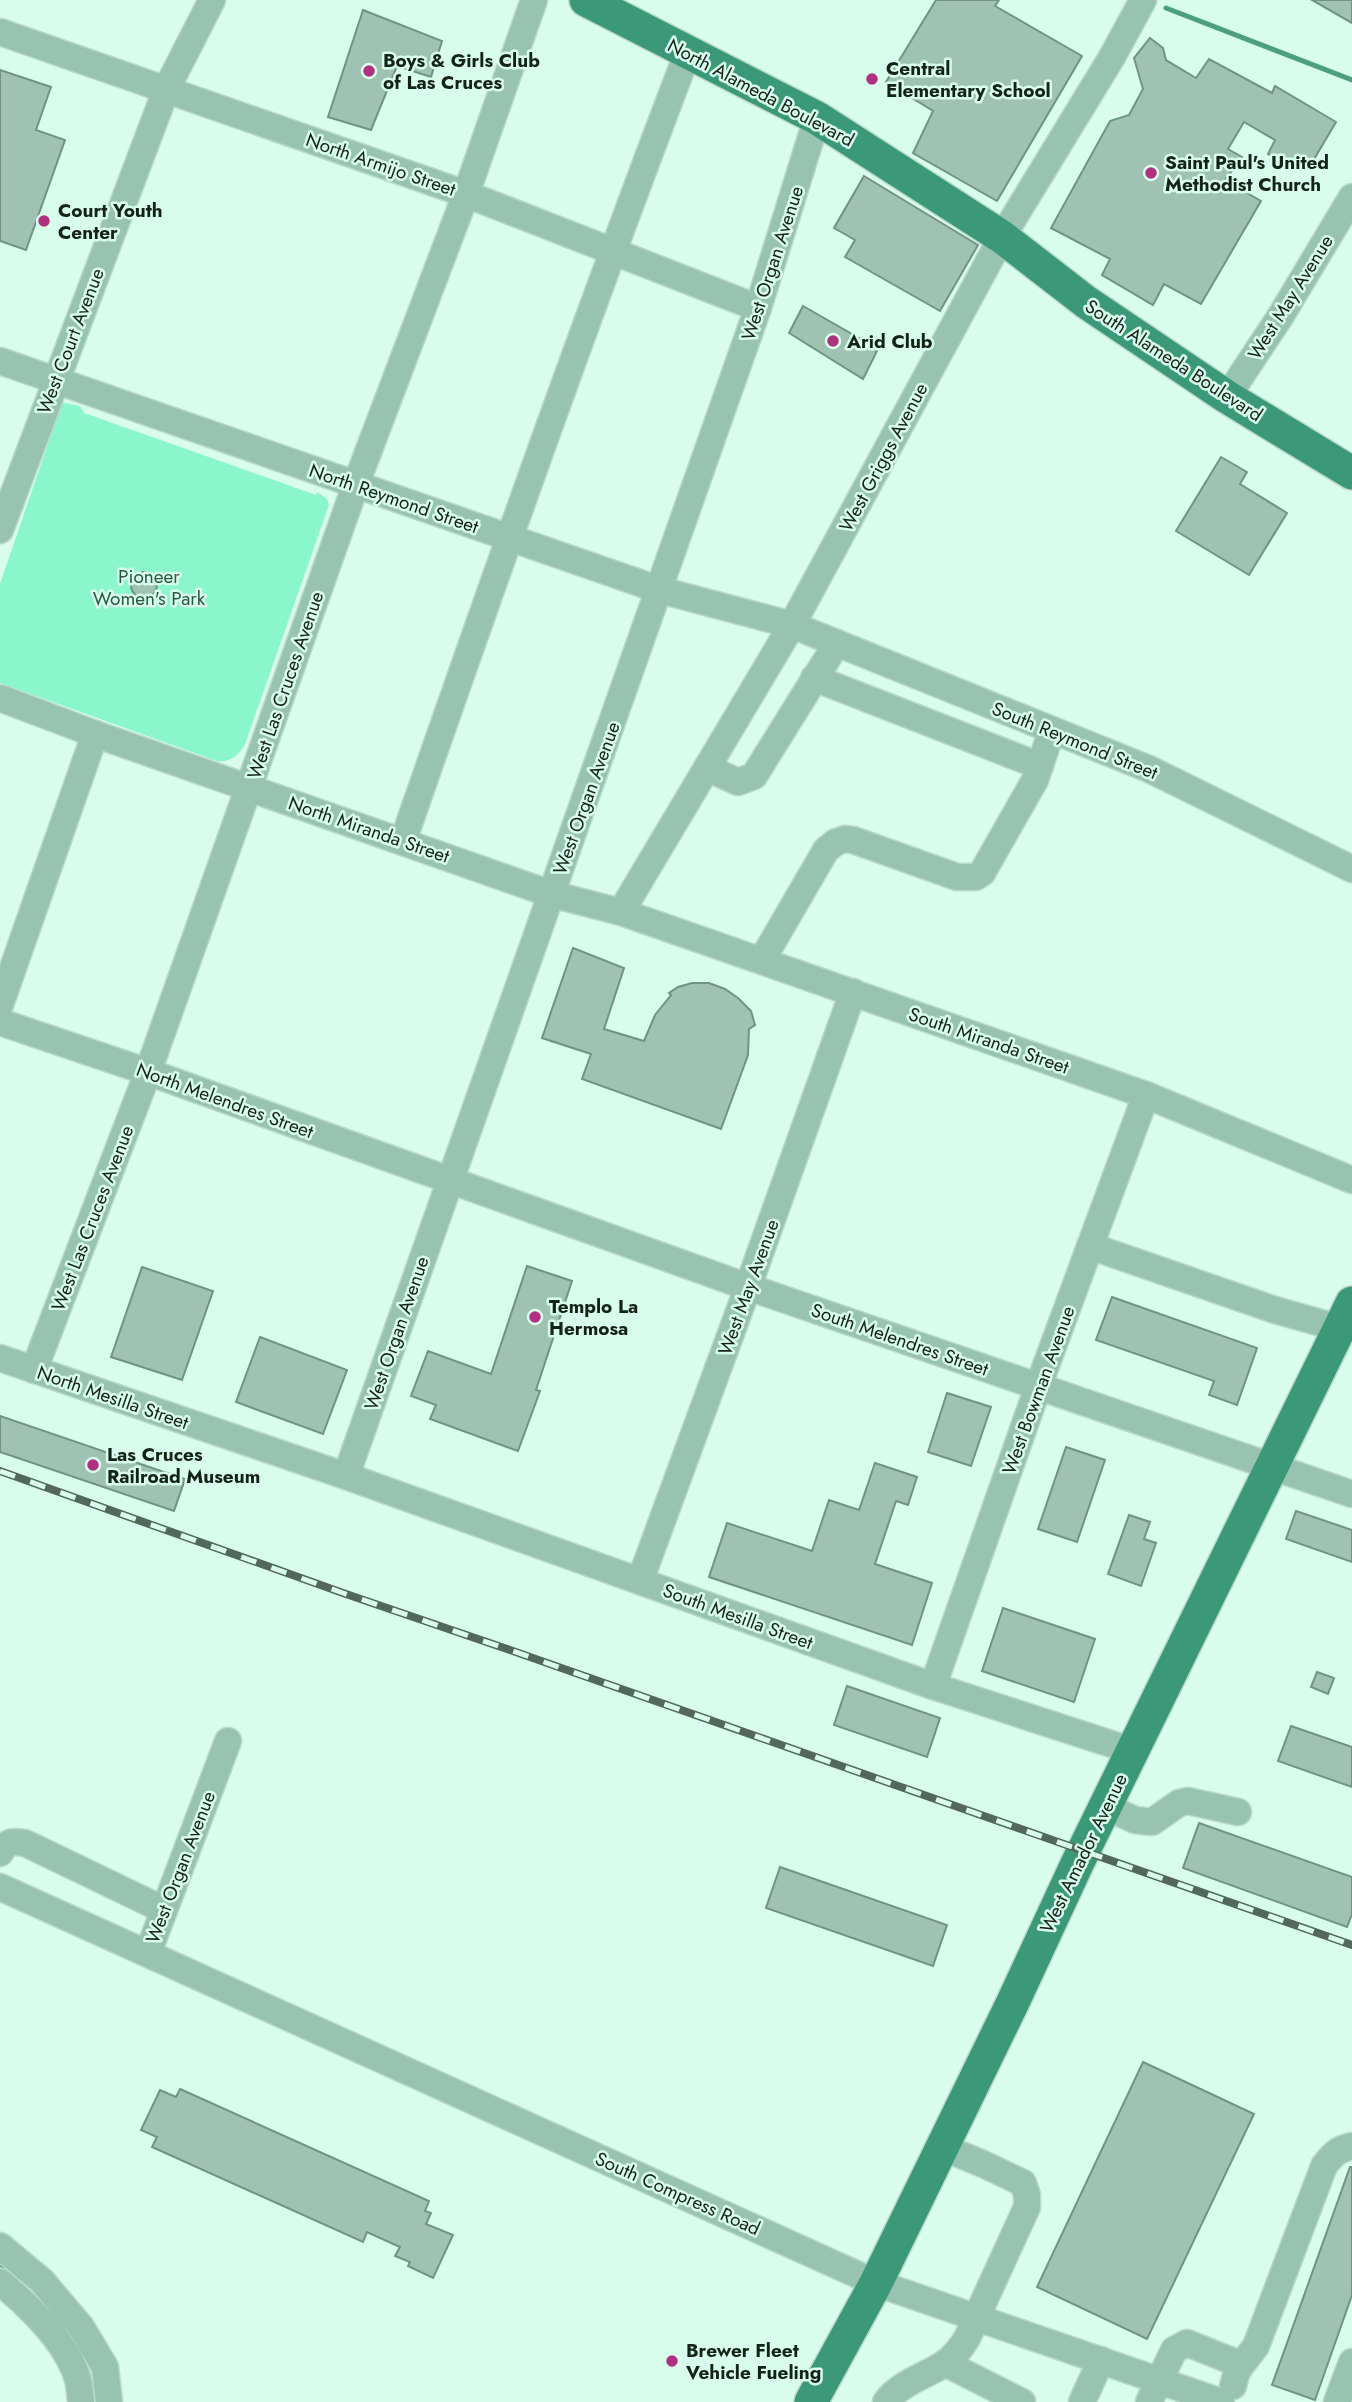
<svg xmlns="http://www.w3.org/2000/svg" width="1352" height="2402" viewBox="0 0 1352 2402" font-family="Jost,sans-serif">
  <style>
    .green { fill: #8bf5cc }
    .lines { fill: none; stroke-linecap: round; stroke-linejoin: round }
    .stream { stroke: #4c9f80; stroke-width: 5 }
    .building { fill: #9fc2b3; stroke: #729384; stroke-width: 2 }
    .minor-casing { stroke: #b9dacc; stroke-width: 29 }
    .major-casing { stroke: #b9dacc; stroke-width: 36 }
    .minor { stroke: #97c3b0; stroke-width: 26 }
    .major { stroke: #3b9878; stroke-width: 33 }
    .rail-casing { stroke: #52675d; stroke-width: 8 }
    .rail { stroke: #d9fded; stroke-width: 5; stroke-dasharray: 16; stroke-linecap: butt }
    .poi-dot { fill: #af317f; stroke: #d9fded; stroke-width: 2.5 }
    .labels { text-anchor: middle; stroke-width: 5; stroke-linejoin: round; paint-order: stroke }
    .poi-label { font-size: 19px; font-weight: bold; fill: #14221c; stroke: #d9fded; text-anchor: start }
    .street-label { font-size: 19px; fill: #14221c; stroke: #d9fded }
    .park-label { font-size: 19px; fill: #295846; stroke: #d9fded }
  </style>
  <rect width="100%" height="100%" fill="#d9fded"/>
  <path class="green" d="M64,403l16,3 4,7 232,82 1,-3 10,7 2,6 -84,239c-5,11 -16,19 -28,17l-217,-78v-99l50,-146v-6l10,-27z"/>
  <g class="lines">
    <g class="stream">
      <polyline points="1166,8 1352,80"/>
      <polyline points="0,2263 31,2292"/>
    </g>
  </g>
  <g class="building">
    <polygon points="936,0 999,0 995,6 1082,56 997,201 913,153 933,111 886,82"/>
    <polygon points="1312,0 1352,0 1352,23"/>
    <polygon points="363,10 442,41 431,77 397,66 371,130 328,117"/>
    <polygon points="1150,38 1163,48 1166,60 1196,78 1209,59 1272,93 1275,86 1336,122 1310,166 1301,160 1298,168 1268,154 1275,140 1244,122 1228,149 1242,157 1225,180 1261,201 1201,304 1164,284 1153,305 1102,275 1110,259 1051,228 1110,121 1129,115 1143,89 1134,58"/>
    <polygon points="0,70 51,87 36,130 65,140 26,250 0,241"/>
    <polygon points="864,176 978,245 940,311 845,257 855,240 834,228"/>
    <polygon points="803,306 878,349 863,379 789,333"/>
    <polygon points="1221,457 1247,472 1240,484 1287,513 1249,575 1176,531"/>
    <circle cx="144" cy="585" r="13"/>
    <polygon points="573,948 624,968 604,1029 644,1041 655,1015 671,995 669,993 678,987 692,983 709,983 725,989 738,998 751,1011 755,1025 749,1029 748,1055 721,1129 582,1079 591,1054 542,1038"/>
    <polygon points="527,1266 572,1281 536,1390 540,1391 518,1451 430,1419 436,1405 411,1396 428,1351 491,1374"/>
    <polygon points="142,1267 213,1291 182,1380 111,1357"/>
    <polygon points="1112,1297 1257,1348 1237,1405 1209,1395 1214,1381 1096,1340"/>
    <polygon points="260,1337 347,1370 323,1434 236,1402"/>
    <polygon points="947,1393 991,1407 971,1466 928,1452"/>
    <polygon points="0,1416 185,1479 174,1511 0,1452"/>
    <polygon points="1066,1447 1105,1460 1077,1542 1038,1529"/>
    <polygon points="875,1463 917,1477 908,1505 896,1501 875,1564 932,1583 912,1645 709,1577 727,1523 812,1551 829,1500 859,1510"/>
    <polygon points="1296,1511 1352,1530 1352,1562 1286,1539"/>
    <polygon points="1129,1515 1150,1522 1144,1539 1156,1543 1141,1586 1108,1574"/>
    <polygon points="1003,1608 1095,1639 1074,1702 982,1671"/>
    <polygon points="1317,1672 1334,1678 1328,1694 1311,1687"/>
    <polygon points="847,1686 940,1718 927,1757 834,1725"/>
    <polygon points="1291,1726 1352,1747 1352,1787 1278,1761"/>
    <polygon points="1199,1823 1352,1877 1352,1914 1347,1927 1183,1868"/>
    <polygon points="780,1867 947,1925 933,1966 766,1908"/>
    <polygon points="1143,2062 1254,2114 1147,2339 1037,2287"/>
    <polygon points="180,2089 429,2201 425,2211 431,2213 426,2224 453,2235 433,2278 408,2266 410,2262 395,2256 400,2247 367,2232 363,2242 152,2147 157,2137 141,2130 160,2090 176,2097"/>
    <polygon points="1350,2167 1352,2167 1352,2295 1315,2400 1272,2385"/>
  </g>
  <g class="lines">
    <defs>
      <g id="minor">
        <polyline points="0,32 466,194 758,308"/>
        <polyline points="0,361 660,590 792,625 1149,769 1352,869"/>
        <polyline points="1227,397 1280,317 1352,197"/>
        <polyline points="0,530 166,90 212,0"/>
        <polyline points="814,678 1040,766"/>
        <polyline points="0,698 95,734 551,894 621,912 1146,1095 1352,1180"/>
        <polyline points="707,768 738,782 754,776 837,643"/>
        <path d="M403,841c92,-264 185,-528 285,-789"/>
        <polyline points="621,912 792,625 1002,237 1112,57 1143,0"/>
        <polyline points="762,960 826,850 836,842 845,839 853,840 957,877 976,877 982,873 1035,780 1052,730"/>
        <polyline points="0,1005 95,734"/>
        <polyline points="0,1022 148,1072 748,1287 1352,1494"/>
        <polyline points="1090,1246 1275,1310 1339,1328"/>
        <polyline points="0,1358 346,1476 933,1686 1133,1751"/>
        <polyline points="34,1370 148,1072 356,484 466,194 534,0"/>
        <polyline points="346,1476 758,308 817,118"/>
        <polyline points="640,1581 748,1287 853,992"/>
        <polyline points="933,1686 1038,1387 1146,1095"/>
        <polyline points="1105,1806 1135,1820 1152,1822 1179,1803 1188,1801 1238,1812"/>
        <path d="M0,1853c7,-12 12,-12 25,-10l139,67"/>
        <polyline points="0,1887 876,2283 1221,2402"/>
        <polyline points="148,1953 228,1741"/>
        <polyline points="0,2246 42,2281 81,2327 105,2367 109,2402"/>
        <path d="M0,2282c29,24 68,61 78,98 2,7 2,15 3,22"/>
        <polyline points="945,2363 1022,2402"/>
        <path d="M1237,2371l19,-25 68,-180c8,-11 14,-17 28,-20"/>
        <path d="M886,2402c14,-19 39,-26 58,-38 10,-7 17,-16 23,-26l60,-131v-12l-4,-12 -40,-19 -41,-17"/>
        <polyline points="1082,2402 1101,2360"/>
        <polyline points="1149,2402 1174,2350 1187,2343 1232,2361 1237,2371 1233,2386"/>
        <polyline points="1337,2402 1352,2362"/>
      </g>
      <g id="major">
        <polyline points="586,0 817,118 1002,237 1086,302 1227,397 1352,473"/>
        <polyline points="811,2402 876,2283 1013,2002 1077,1864 1352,1303"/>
      </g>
    </defs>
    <use href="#minor" class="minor-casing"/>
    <use href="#major" class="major-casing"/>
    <use href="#minor" class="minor"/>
    <use href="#major" class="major"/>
    <defs>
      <polyline id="rail" points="0,1471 343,1593 510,1650 1352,1945"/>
    </defs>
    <use href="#rail" class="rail-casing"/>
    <use href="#rail" class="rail"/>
  </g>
  <g class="poi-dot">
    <circle cx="369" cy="71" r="7"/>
    <circle cx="872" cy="79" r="7"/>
    <circle cx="1151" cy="173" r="7"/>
    <circle cx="44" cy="221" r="7"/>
    <circle cx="833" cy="341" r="7"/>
    <circle cx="535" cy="1317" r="7"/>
    <circle cx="93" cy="1465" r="7"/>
    <circle cx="672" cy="2361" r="7"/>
  </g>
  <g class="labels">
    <g class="poi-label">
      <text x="383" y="67">Boys &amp; Girls Club<tspan x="383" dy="22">of Las Cruces</tspan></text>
      <text x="886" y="75">Central<tspan x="886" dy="22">Elementary School</tspan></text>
      <text x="1165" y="169">Saint Paul's United<tspan x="1165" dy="22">Methodist Church</tspan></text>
      <text x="58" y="217">Court Youth<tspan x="58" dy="22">Center</tspan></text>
      <text x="847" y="348">Arid Club</text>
      <text x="549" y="1313">Templo La<tspan x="549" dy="22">Hermosa</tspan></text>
      <text x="107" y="1461">Las Cruces<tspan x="107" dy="22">Railroad Museum</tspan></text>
      <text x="686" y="2357">Brewer Fleet<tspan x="686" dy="22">Vehicle Fueling</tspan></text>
    </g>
    <g class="street-label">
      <text transform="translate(761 92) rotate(28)" y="7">North Alameda Boulevard</text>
      <text transform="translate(381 164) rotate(19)" y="7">North Armijo Street</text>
      <text transform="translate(772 263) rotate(-72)" y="7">West Organ Avenue</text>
      <text transform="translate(1290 297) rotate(-58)" y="7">West May Avenue</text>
      <text transform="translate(70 341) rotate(-69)" y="7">West Court Avenue</text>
      <text transform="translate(1174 360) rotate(33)" y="7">South Alameda Boulevard</text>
      <text transform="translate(883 457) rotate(-62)" y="7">West Griggs Avenue</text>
      <text transform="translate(394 498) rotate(19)" y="7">North Reymond Street</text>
      <text transform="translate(285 685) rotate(-71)" y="7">West Las Cruces Avenue</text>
      <text transform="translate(1075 740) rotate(22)" y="7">South Reymond Street</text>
      <text transform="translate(586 798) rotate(-70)" y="7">West Organ Avenue</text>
      <text transform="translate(369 829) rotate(19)" y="7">North Miranda Street</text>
      <text transform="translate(989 1040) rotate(19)" y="7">South Miranda Street</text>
      <text transform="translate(225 1100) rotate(20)" y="7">North Melendres Street</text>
      <text transform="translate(92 1218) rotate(-69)" y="7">West Las Cruces Avenue</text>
      <text transform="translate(748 1287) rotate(-70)" y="7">West May Avenue</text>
      <text transform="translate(396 1333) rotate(-71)" y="7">West Organ Avenue</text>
      <text transform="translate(900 1339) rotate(19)" y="7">South Melendres Street</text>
      <text transform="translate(1038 1390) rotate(-70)" y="7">West Bowman Avenue</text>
      <text transform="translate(113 1397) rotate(19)" y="7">North Mesilla Street</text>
      <text transform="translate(738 1616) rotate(20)" y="7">South Mesilla Street</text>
      <text transform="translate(1083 1853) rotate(-64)" y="7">West Amador Avenue</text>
      <text transform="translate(180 1867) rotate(-69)" y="7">West Organ Avenue</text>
      <text transform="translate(678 2193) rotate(24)" y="7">South Compress Road</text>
    </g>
    <g class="park-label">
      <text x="149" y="583">Pioneer<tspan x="149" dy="22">Women's Park</tspan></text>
    </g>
  </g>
</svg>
